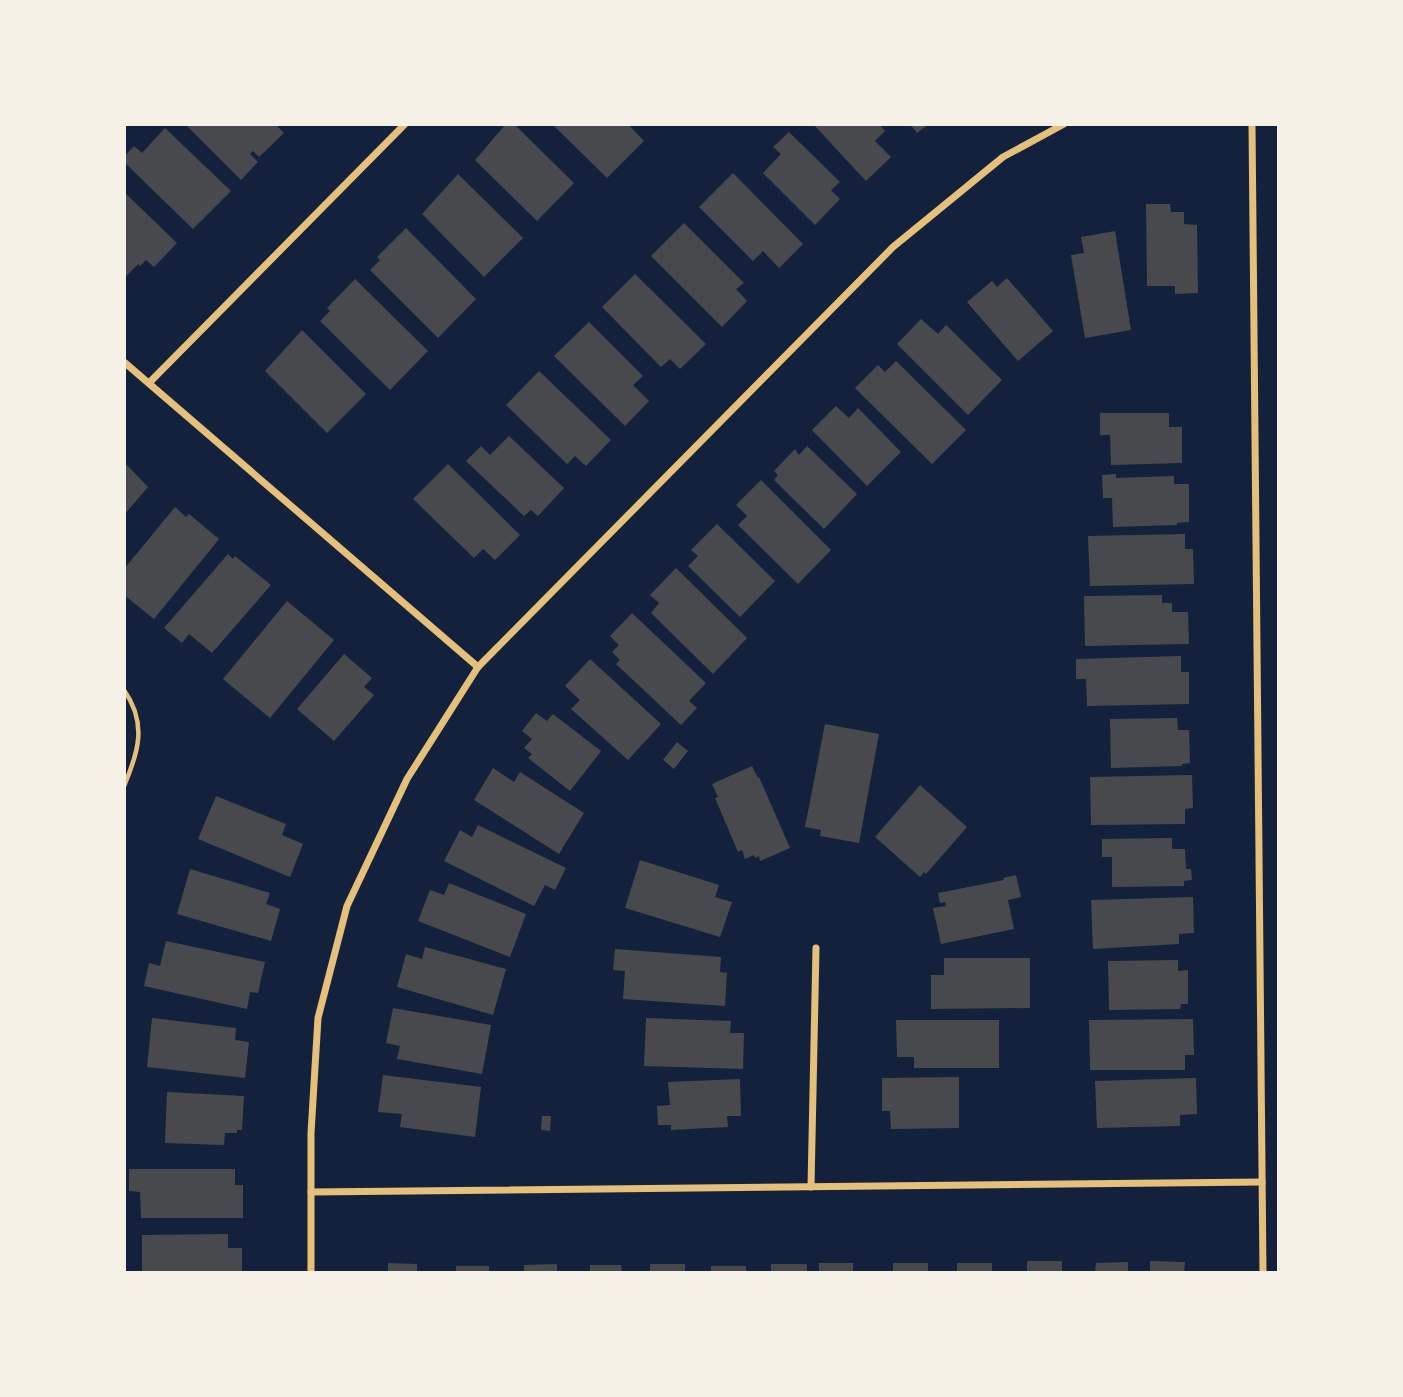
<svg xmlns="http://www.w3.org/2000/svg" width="1403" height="1397" viewBox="0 0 1403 1397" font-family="'Varela Round',sans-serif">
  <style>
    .building { fill: #48494c }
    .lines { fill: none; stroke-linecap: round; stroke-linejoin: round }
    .path { stroke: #e5c07b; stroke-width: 4.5 }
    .minor { stroke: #e5c07b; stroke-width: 7 }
  </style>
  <rect width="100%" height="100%" fill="#14213d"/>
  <g class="building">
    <polygon points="185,124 275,124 284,133 259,157 253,151 250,154 258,162 241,180"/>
    <polygon points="506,124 514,124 574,183 537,221 475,160"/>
    <polygon points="552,124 628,124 644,141 607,178"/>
    <polygon points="813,124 879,124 885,131 875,141 891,157 866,181"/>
    <polygon points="910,124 929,124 917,133"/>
    <polygon points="165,128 231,191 193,229 124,162 124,157 134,146 142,153"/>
    <polygon points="789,132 840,182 831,190 840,199 815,225 763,173 781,154 773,147"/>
    <polygon points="733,173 803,244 779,268 763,251 753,261 699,207"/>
    <polygon points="458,174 523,238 484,277 422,214"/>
    <polygon points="124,192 177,243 154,267 146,260 140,266 138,264 124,278"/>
    <polygon points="1146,204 1170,204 1171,212 1184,212 1184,224 1197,225 1198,293 1175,294 1175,286 1147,286"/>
    <polygon points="684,223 744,283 736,289 747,301 722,327 651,256"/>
    <polygon points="406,228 476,299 438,338 370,270 380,260 377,257"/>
    <polygon points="1115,231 1131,330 1085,338 1071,255 1084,253 1081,237"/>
    <polygon points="635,274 706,344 680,369 670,359 661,367 602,307"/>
    <polygon points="1007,278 1053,331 1018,361 967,302 992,281 997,287"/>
    <polygon points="355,279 428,351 390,390 320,321 330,311 327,308"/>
    <polygon points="921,319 938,334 946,325 1002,380 968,415 897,344"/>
    <polygon points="589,322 643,376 633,385 649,401 625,426 554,356"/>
    <polygon points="302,330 366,394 327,433 265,371"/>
    <polygon points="896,361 966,430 932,464 855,388 878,365 885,372"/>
    <polygon points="539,371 611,440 586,466 575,456 567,464 506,405"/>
    <polygon points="836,406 849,418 858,408 901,452 867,486 812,430"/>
    <polygon points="1100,413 1169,413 1169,427 1182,427 1182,463 1111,465 1110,435 1100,435"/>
    <polygon points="509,436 564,488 538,516 531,510 524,516 466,461 481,446 490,455"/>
    <polygon points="807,446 857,494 824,529 774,480 778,475 774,471 795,449 799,455"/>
    <polygon points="124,462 148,487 124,515"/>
    <polygon points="448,464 520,535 495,560 483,549 474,558 413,499"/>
    <polygon points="1116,474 1116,478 1174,476 1174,484 1189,484 1189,522 1177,523 1177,525 1113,527 1112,498 1103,498 1102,475"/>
    <polygon points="761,480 831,550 798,584 738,525 747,516 736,505"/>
    <polygon points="175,507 186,517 189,514 219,539 154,619 124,595 124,569"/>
    <polygon points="717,524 775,581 740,617 688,566 698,556 691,550"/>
    <polygon points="1185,534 1185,549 1193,549 1194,584 1090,586 1088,536"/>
    <polygon points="228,554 233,559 235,556 271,585 212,653 189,634 182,643 164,628"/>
    <polygon points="676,568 747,638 713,674 651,613 659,603 650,595"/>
    <polygon points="1162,595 1162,603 1172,603 1172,612 1188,612 1189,644 1085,646 1084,596"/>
    <polygon points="287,601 334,640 270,718 223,679"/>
    <polygon points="632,613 706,683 689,701 697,708 681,725 616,664 620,660 612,652 619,645 610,636"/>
    <polygon points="344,654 372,678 364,687 374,695 334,741 297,709"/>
    <polygon points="1181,656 1181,672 1189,672 1189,704 1087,706 1086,679 1076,679 1076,659"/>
    <polygon points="590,659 661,724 628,760 571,709 580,700 565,686"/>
    <polygon points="536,713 547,721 553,714 601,751 570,791 528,758 532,754 524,748 532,739 522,731"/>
    <polygon points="1177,718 1178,730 1189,730 1190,763 1182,764 1182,766 1111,768 1110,719"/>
    <polygon points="825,724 879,734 859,843 820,836 821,830 805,827"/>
    <polygon points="677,742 688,751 674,769 663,760"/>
    <polygon points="752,766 758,778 759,777 790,848 760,861 759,856 755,858 754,855 745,859 742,850 738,852 715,798 718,797 712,784"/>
    <polygon points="493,768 514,782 520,772 584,813 559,854 474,800"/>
    <polygon points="1192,775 1193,808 1185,809 1185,824 1091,825 1090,777"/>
    <polygon points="920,785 967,827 926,874 924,872 920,877 875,837"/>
    <polygon points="216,796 286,824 282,835 303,844 290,877 198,839"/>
    <polygon points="478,825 566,868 555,890 545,885 534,906 444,861 460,830 472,837"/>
    <polygon points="1172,838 1172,849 1185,849 1186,869 1191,869 1192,880 1184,881 1184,886 1112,887 1112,857 1102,857 1102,839"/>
    <polygon points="640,860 719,885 715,897 732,902 720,937 625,908"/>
    <polygon points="190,869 270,893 266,904 280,909 271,941 177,914"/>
    <polygon points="1016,875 1021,897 1008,900 1014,929 941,944 933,908 946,906 945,902 940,903 938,893 1004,880 1003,878"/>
    <polygon points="449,883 526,914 510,957 418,921 430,890 444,895"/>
    <polygon points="1193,897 1194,933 1179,934 1179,944 1093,949 1091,900"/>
    <polygon points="166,941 265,962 258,993 250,992 247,1009 144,986 149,963 160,966"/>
    <polygon points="425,947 506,969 493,1015 397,987 406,954 422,959"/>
    <polygon points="615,949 721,957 720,972 727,973 725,1006 623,999 625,971 613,970"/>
    <polygon points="944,958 1030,958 1030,1008 931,1009 931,975 944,975"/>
    <polygon points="1178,960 1178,971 1188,970 1188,1004 1181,1004 1180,1009 1109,1010 1108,961"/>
    <polygon points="393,1008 491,1025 482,1074 397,1059 400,1046 386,1043"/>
    <polygon points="152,1018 236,1028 235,1040 249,1042 245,1078 147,1067"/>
    <polygon points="646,1018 731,1021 730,1033 744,1033 743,1069 644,1066"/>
    <polygon points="1193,1019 1194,1055 1185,1055 1185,1070 1090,1070 1089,1020"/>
    <polygon points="896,1020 999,1020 999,1068 914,1068 914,1057 897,1057"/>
    <polygon points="383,1075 481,1087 475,1137 400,1127 402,1114 378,1112"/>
    <polygon points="959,1077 959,1128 891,1129 890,1111 882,1111 882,1078"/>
    <polygon points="1196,1078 1197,1114 1180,1115 1180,1126 1097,1128 1095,1081"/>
    <polygon points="740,1079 741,1116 727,1116 728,1127 671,1130 671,1125 658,1125 657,1106 670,1105 668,1082"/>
    <polygon points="167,1092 244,1096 242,1130 237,1130 237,1133 225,1133 224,1145 165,1143"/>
    <polygon points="542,1116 551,1116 550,1131 541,1130"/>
    <polygon points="129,1169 235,1169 235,1185 243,1185 243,1218 141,1218 140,1192 129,1191"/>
    <polygon points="228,1234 228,1248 242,1248 242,1273 142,1273 142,1235"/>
    <rect x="1027" y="1261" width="35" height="12"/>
    <polygon points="1150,1261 1185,1262 1184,1273 1150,1273"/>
    <polygon points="1128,1262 1128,1273 1095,1273 1096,1263"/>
    <polygon points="388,1263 417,1264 417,1273 388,1273"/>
    <rect x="819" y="1263" width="34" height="10"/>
    <rect x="893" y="1263" width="35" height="10"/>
    <rect x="957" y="1263" width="35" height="10"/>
    <polygon points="557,1264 557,1273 524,1273 524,1265"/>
    <rect x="650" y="1264" width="35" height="9"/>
    <rect x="771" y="1264" width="36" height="9"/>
    <polygon points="590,1265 621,1265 622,1273 590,1273"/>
    <rect x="456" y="1266" width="33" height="7"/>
    <rect x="711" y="1266" width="35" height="7"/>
  </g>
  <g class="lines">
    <path class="path" d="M124,690c23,33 15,61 0,96"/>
    <g class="minor">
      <polyline points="1252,124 1263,1273"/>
      <polyline points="124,362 478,667"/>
      <polyline points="149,383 405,124"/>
      <polyline points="811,1187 816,948"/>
      <polyline points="311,1192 1262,1182"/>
      <polyline points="311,1273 311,1133 318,1018 347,906 407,779 478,667 893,247 1003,157 1064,124"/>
    </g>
  </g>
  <rect width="1403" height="1397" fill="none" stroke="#f6f1e7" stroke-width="252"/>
</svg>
